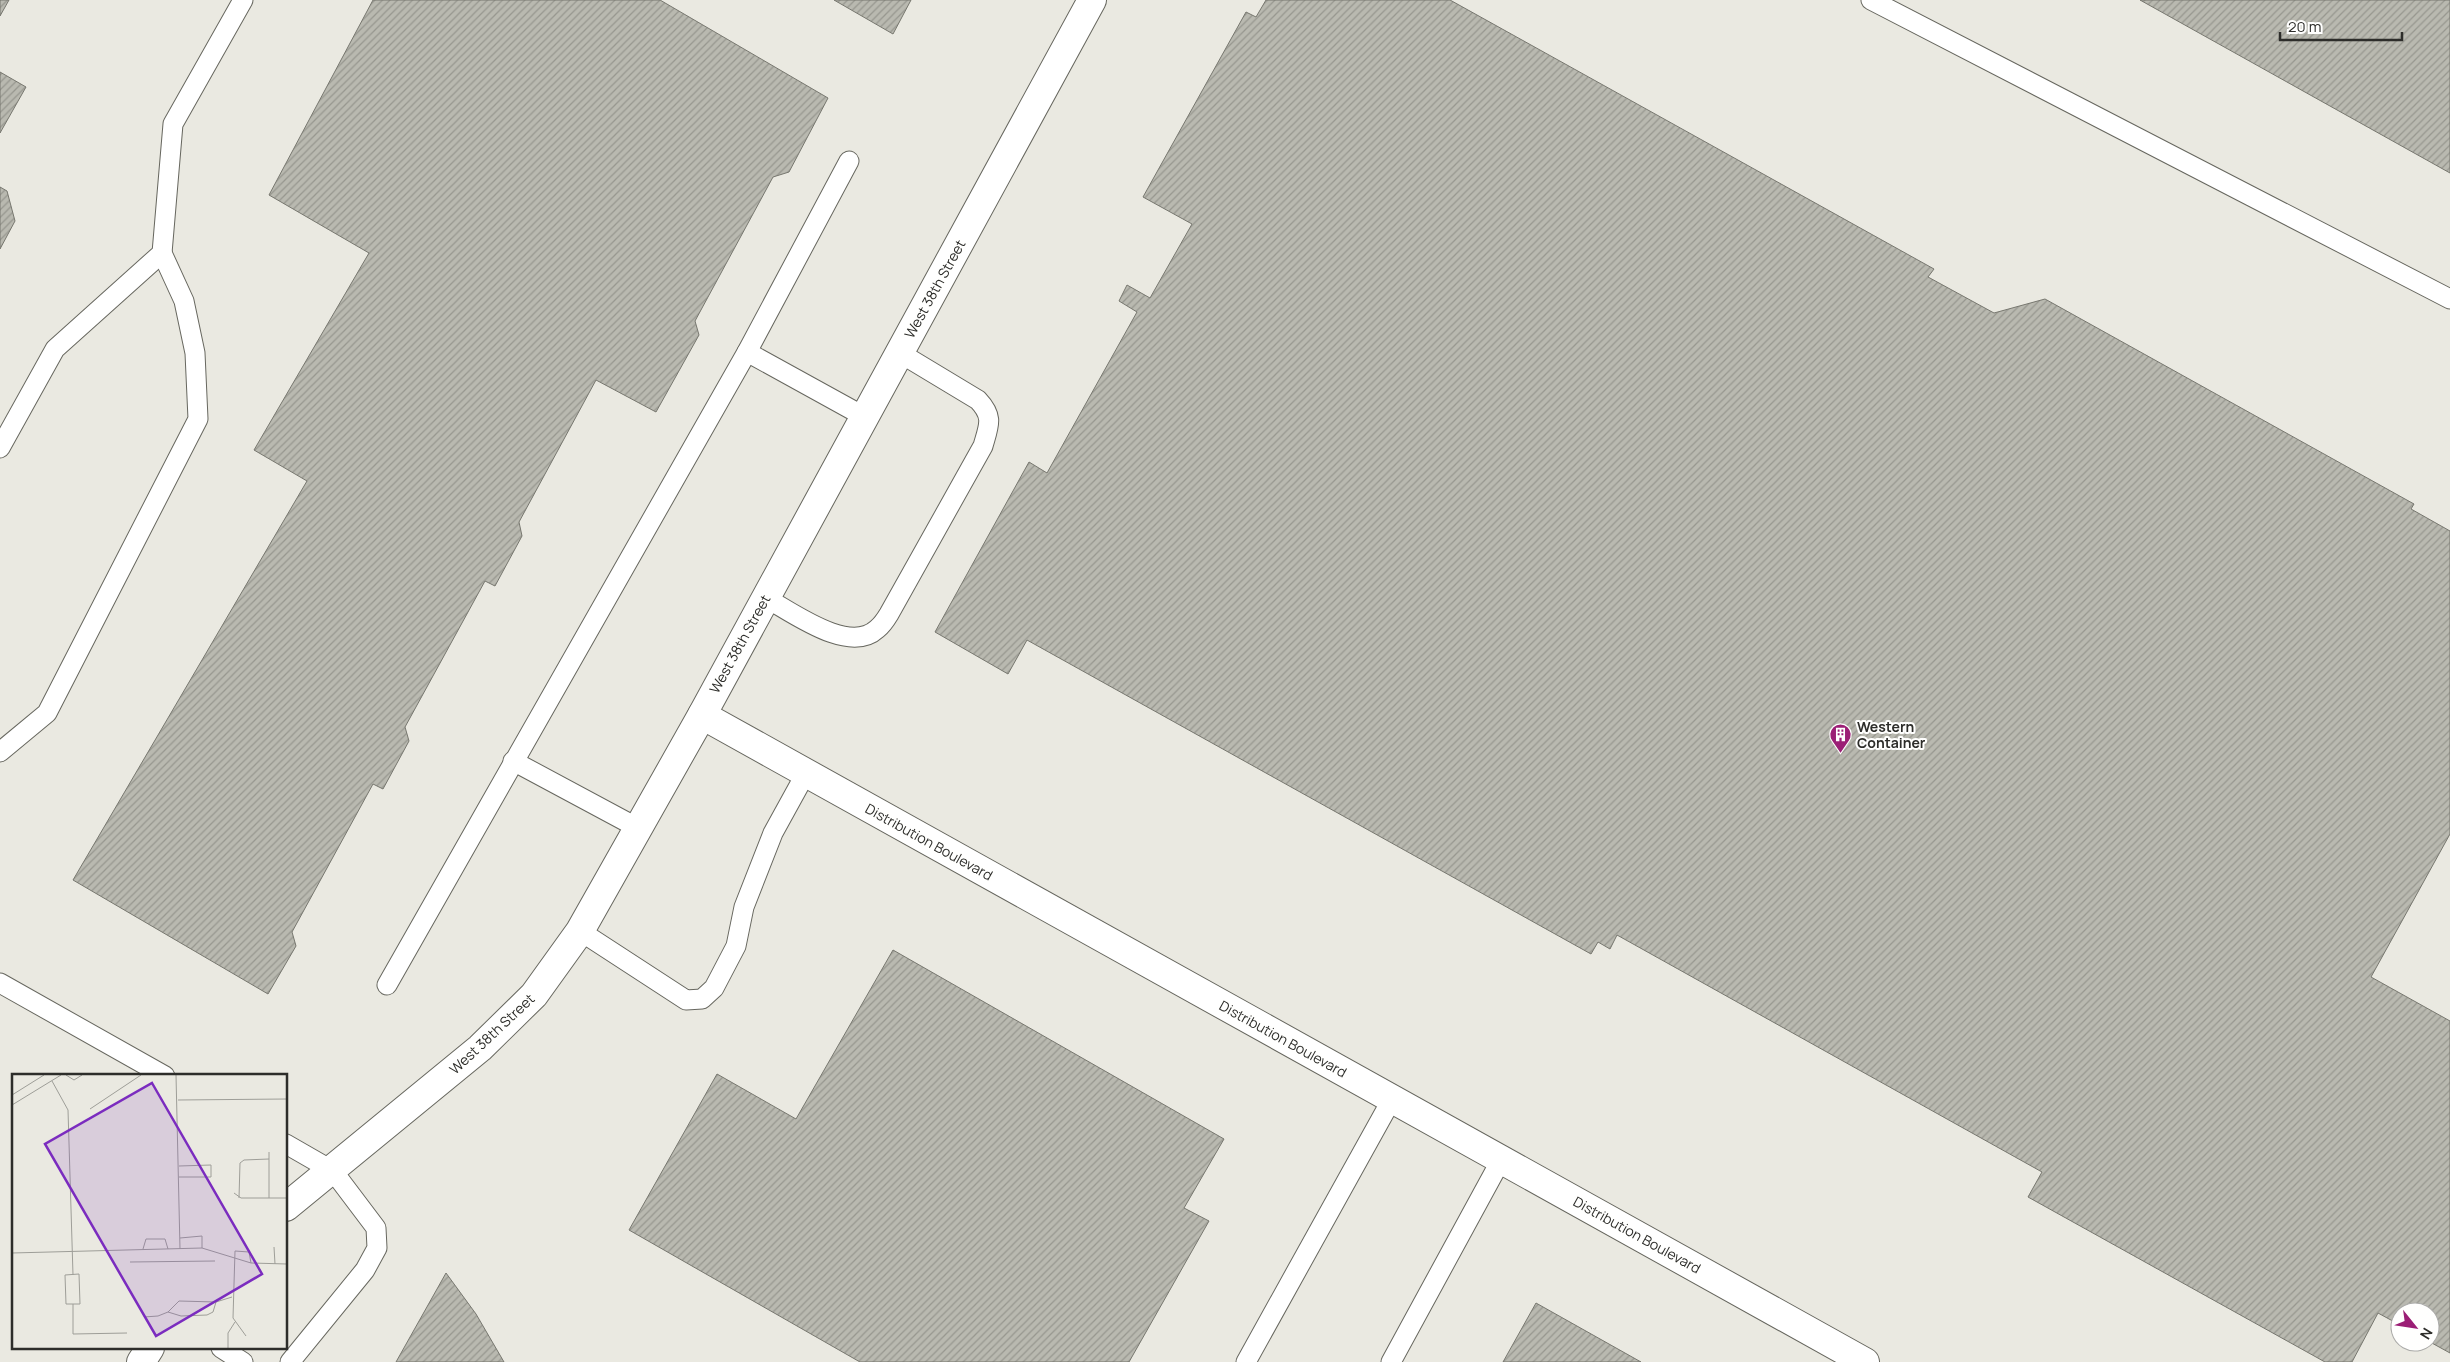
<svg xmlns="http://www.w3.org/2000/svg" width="2450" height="1362" viewBox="0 0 2450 1362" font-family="Manrope,sans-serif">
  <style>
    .building { fill: url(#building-hatch); stroke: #77776f }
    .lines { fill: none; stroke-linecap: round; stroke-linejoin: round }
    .service-casing { stroke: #67675f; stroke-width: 21 }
    .minor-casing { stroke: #67675f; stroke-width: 30 }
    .tertiary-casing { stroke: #67675f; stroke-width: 30 }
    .service { stroke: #fff; stroke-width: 19 }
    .minor { stroke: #fff; stroke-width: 28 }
    .tertiary { stroke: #fff; stroke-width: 28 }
    .labels { text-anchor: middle; stroke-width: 4; stroke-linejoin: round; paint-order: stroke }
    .street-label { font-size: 14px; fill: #2d2d2a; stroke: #fffffe }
    .poi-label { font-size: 14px; font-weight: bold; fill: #2d2d2a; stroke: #fffffe; text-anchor: start }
    .inset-road { fill: none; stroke: #9e9e98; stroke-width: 1 }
    .view { fill: #7b2cbf; fill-opacity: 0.15; stroke: #7b2cbf; stroke-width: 2.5 }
    .inset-edge { fill: none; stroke: #2d2d2a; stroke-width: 2.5 }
  </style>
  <defs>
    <pattern id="building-hatch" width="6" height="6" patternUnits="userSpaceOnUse" patternTransform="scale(1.25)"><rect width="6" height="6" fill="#b9b9b0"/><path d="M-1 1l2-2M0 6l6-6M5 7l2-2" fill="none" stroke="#97978f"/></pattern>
  </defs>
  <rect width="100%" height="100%" fill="#eae9e1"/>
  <g class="building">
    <polygon points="0,0 9,0 0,16"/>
    <polygon points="373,0 660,0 828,98 789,172 773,177 695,321 699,335 656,412 596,380 519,522 522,536 495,586 485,581 405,727 409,741 383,789 373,784 292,932 296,946 268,994 73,880 307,481 254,450 369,253 269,195"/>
    <polygon points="834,0 911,0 893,34"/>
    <polygon points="1266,0 1450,0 1934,269 1928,277 1994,313 2045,299 2414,504 2411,509 2450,531 2450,834 2371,977 2450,1021 2450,1353 2430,1342 2430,1312 2400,1312 2400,1325 2378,1313 2352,1362 2325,1362 2028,1197 2042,1172 1617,935 1610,949 1598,942 1591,954 1027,640 1008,674 935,632 1029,462 1047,473 1137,312 1119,301 1127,285 1150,298 1192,224 1143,197 1246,12 1256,17"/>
    <polygon points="2140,0 2450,0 2450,173"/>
    <polygon points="0,72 26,87 0,133"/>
    <polygon points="0,187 7,191 15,221 0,249"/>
    <polygon points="893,950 1224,1139 1184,1208 1209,1221 1129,1362 860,1362 629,1230 717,1074 796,1119"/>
    <polygon points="446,1273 476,1314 504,1362 396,1362"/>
    <polygon points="1536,1303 1641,1362 1503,1362"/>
  </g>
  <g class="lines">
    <defs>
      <g id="service">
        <polyline points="1871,0 2450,299"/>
        <polyline points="747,352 865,417"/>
        <polyline points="0,448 55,349 162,253 173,124 243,0"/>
        <path d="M766,598c26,14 83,57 111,31 5,-4 9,-10 12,-15l94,-168c6,-21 11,-29 -5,-46l-78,-47"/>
        <polyline points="0,752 47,713 198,419 195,353 184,301 162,253"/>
        <polyline points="513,761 638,828"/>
        <polyline points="580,931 686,1000 702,999 714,988 736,946 744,907 773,833 806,773"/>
        <polyline points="0,983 165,1076"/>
        <polyline points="387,985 747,352 849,161"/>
        <polyline points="286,1144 333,1171 376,1228 377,1248 365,1270 290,1362"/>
        <polyline points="221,1348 243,1362"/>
        <polyline points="1246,1362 1392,1099"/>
        <polyline points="1391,1362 1501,1160"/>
      </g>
      <polyline id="minor" points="702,715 1865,1362"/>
      <g id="tertiary">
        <polyline points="286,1207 480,1048 534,995 580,931 702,715 1092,0"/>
        <polyline points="141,1362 150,1348"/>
      </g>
    </defs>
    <use href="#service" class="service-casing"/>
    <use href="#minor" class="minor-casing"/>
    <use href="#tertiary" class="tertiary-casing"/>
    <use href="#service" class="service"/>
    <use href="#minor" class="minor"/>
    <use href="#tertiary" class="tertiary"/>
  </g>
  <defs>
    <symbol id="building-pin" viewBox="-11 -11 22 30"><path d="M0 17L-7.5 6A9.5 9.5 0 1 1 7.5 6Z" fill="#9b1e75" stroke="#fffffe"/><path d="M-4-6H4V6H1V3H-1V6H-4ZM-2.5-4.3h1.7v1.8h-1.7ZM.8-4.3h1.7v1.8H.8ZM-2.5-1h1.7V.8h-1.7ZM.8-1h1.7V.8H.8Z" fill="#fff"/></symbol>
  </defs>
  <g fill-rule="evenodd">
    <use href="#building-pin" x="1828" y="722" width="25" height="34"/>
  </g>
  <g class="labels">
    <g class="street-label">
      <text transform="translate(935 289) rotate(-61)" y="5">West 38th Street</text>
      <text transform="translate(740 644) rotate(-61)" y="5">West 38th Street</text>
      <text transform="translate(929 842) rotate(29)" y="5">Distribution Boulevard</text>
      <text transform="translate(492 1034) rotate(-43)" y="5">West 38th Street</text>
      <text transform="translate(1283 1039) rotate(29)" y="5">Distribution Boulevard</text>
      <text transform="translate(1637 1235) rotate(29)" y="5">Distribution Boulevard</text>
    </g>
    <g class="poi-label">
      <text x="1857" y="732">Western<tspan x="1857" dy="16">Container</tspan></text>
    </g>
  </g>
  <g transform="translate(12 1074)">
    <rect width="275" height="275" fill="#eae9e1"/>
    <path class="inset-road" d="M54,1l8,5 8,-5M164,1l4,174M40,7l16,29 5,165M0,21l32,-20M166,26l109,-1M0,31l49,-30M78,35l51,-34M257,78v46M167,92l32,-1v12h-32M222,119l7,5h46M227,124l1,-35 4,-3 25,-1M168,164l22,-2v12M262,173l1,17M131,175l3,-10h19l3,10M0,179l190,-5 49,15 36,1M118,188l85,-1M67,200l1,30h-14l-1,-29zM61,230v30l54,-1M156,238l11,-11 37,1 16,-5M132,243l14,-1 10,-4 13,4 26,-1 6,-3 3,-10M234,262l-13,-18 2,-67 14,1 2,11M216,274v-15l7,-11"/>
    <path class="view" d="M140,9l110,191 -106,62 -111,-192z"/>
    <rect width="275" height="275" class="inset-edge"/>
  </g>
  <g transform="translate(2415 1327) rotate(120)"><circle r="24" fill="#fffffe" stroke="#ababa9"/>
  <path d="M0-4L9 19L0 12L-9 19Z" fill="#9b1e75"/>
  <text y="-8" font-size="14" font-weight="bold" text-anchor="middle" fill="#2d2d2a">N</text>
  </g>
  <path d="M2280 32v8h122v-8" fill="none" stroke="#2d2d2a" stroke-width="2.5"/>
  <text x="2288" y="32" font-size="15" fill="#2d2d2a" stroke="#fffffe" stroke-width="4" paint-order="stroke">20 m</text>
</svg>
